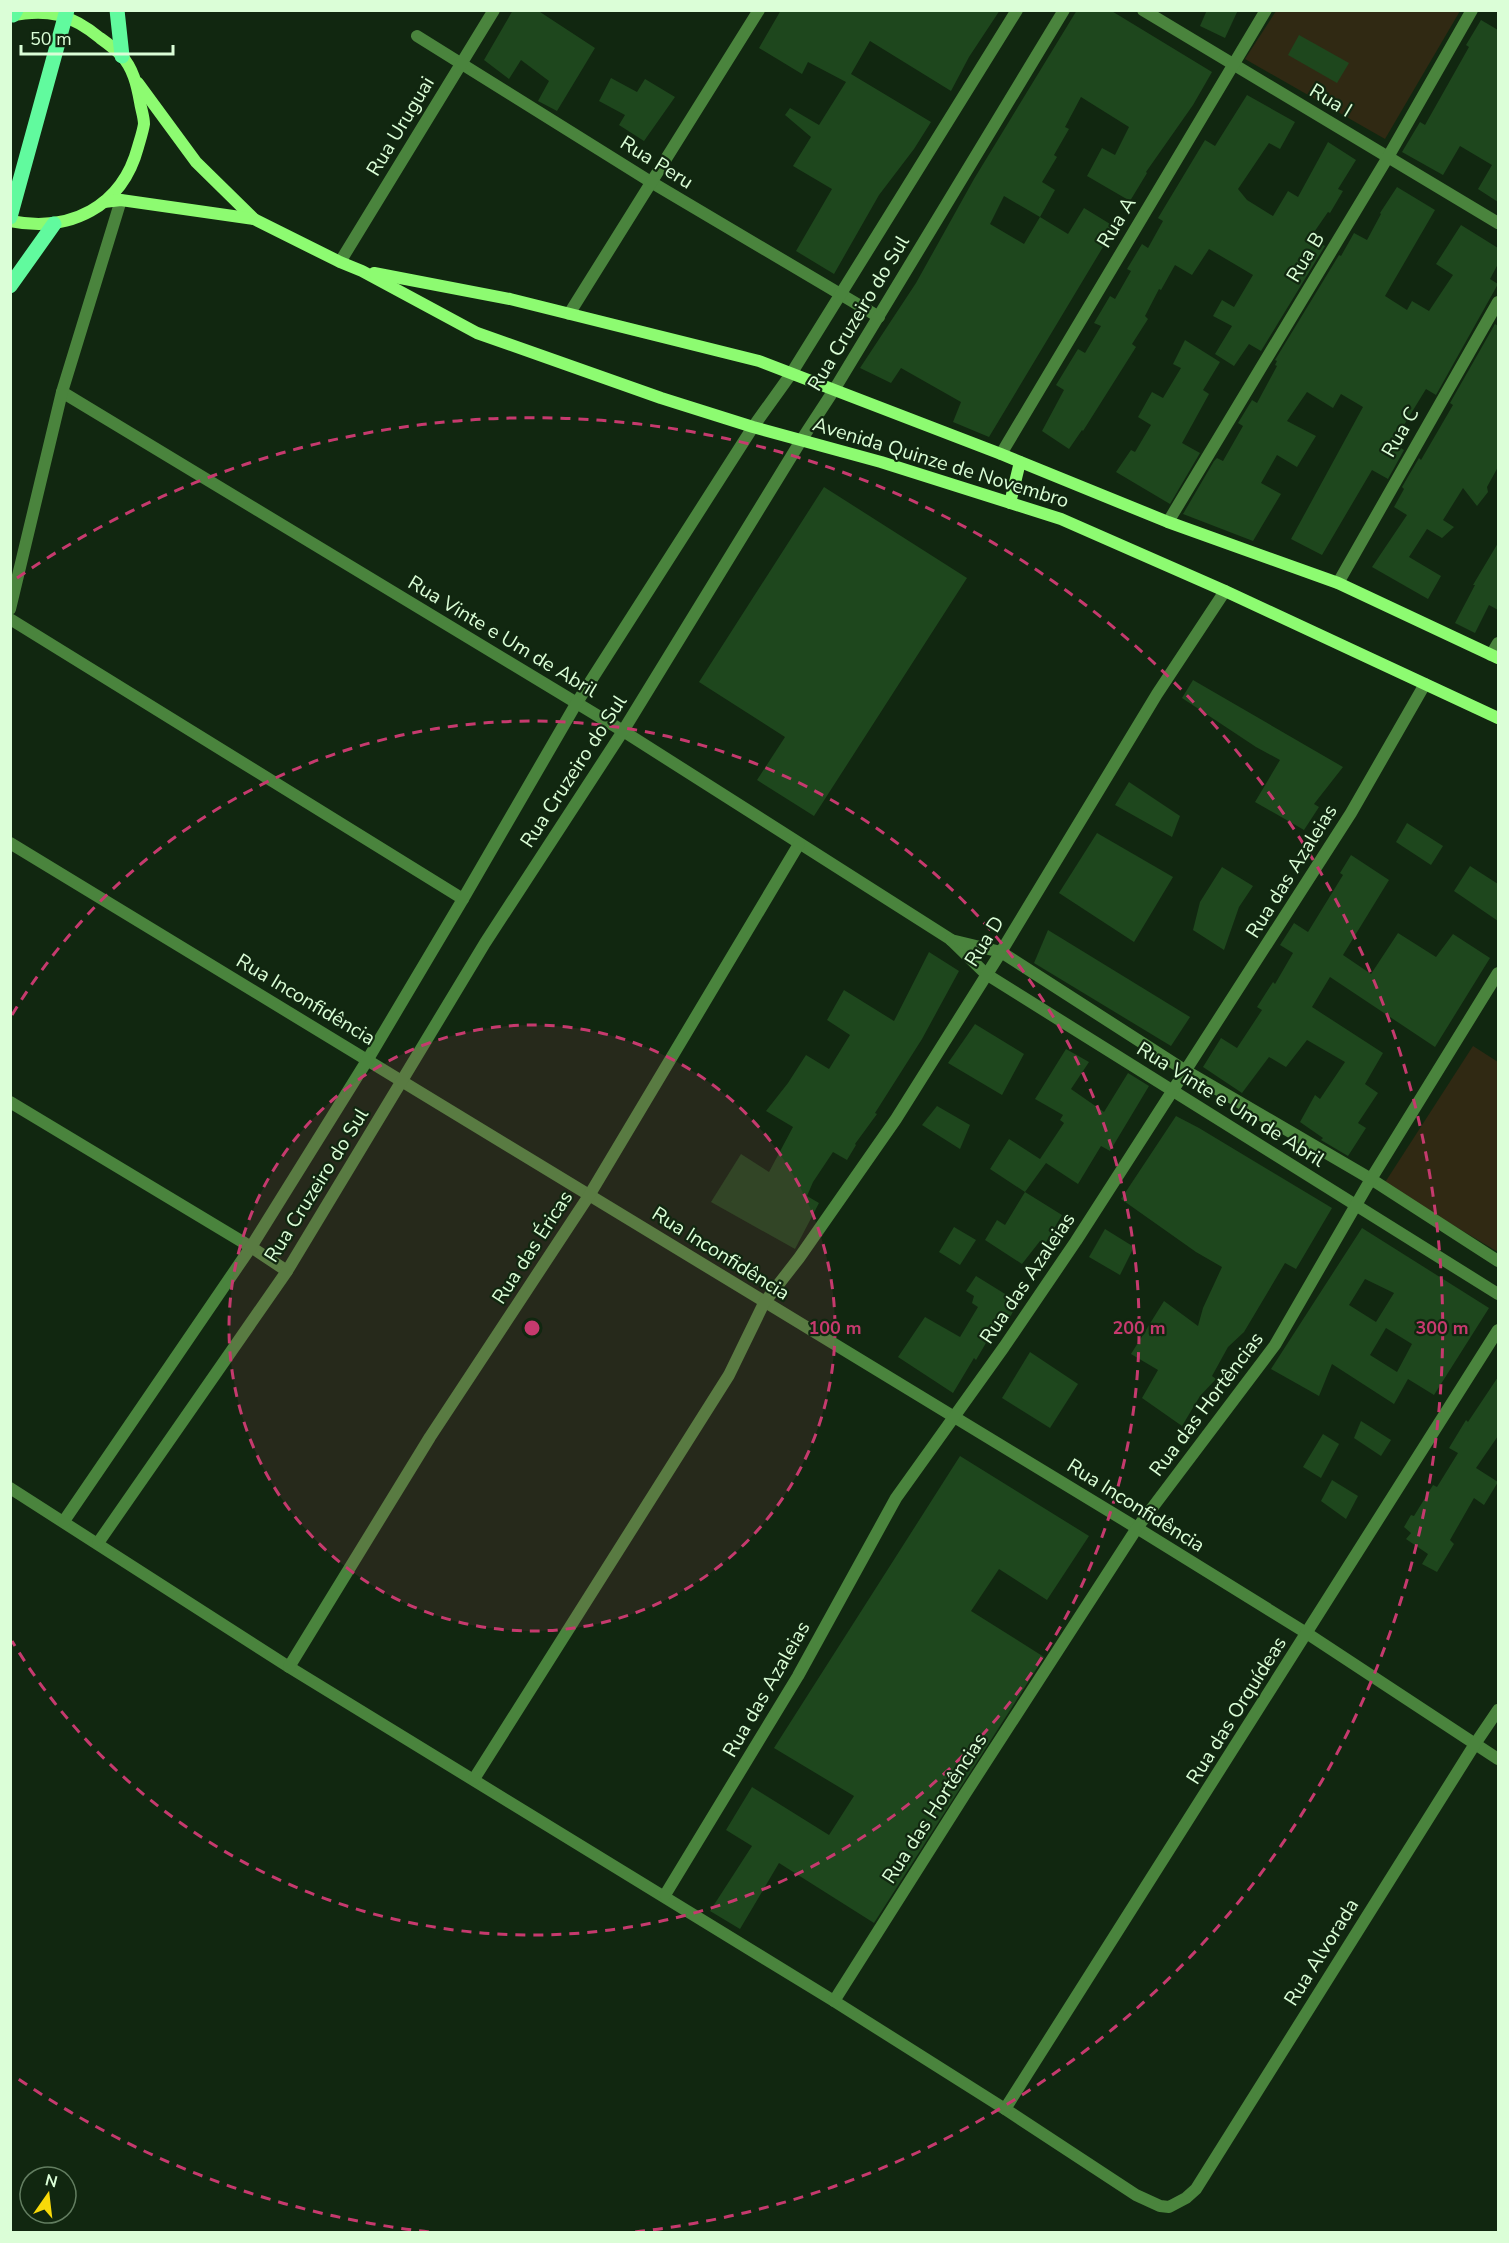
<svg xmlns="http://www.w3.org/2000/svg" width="1509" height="2243" viewBox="0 0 1509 2243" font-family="'Nunito Sans',sans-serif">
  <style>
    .green { fill: #302913 }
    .building { fill: #1e471d; fill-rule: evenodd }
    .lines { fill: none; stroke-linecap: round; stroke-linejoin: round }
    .street { stroke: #4a843d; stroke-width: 12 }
    .secondary { stroke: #8dfb71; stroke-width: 12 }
    .primary { stroke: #61fa9e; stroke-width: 15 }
    .ring { fill: none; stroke: #c63a6e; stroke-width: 3; stroke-dasharray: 10 8 }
    .labels { text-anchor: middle; stroke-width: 4.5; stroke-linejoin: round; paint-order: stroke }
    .street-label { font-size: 20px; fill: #dbfed7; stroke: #112710 }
    .centre { fill: #c63a6e; stroke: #112710; stroke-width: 3 }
    .ring-label { font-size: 18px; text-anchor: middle; font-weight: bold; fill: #c63a6e; stroke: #112710; stroke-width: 4.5; stroke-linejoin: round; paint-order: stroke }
  </style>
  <rect width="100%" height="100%" fill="#112710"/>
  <g class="green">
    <polygon points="1276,11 1460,11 1385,139 1245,59"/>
    <polygon points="1473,1046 1498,1062 1498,1252 1384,1184"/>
  </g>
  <g class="building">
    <polygon points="513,10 537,10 595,48 557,111 538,101 549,81 521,60 509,79 484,60"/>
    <polygon points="781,10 1000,10 969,57 951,91 870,41 851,74 931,122 914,149 879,195 834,274 796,251 832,189 793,166 811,137 785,115 790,108 819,125 846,82 808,62 802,74 759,48"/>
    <path d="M1077,10h33l102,62 -19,33 -47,67 1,1 -17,28 -43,-25 15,-28 13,7 14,-28 -48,-30 -16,30 4,2 -15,26 3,2 -15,25 13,8 -15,27 28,17 16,-26 31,19 -126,210 -36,-15 8,-20 -60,-34 -10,15 -31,-15 56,-85 58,-104zM1004,196l36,21 -16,27 -34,-20z"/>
    <polygon points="1207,10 1238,10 1225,38 1200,26"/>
    <polygon points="1481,20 1498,30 1498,202 1478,189 1492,165 1460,146 1443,175 1402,152 1420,122 1425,125 1469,47 1466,45"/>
    <polygon points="1299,35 1349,63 1337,83 1288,55"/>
    <polygon points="611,78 637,92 645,79 675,97 644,141 619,125 625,115 599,101"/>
    <polygon points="1247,95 1295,122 1280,149 1269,143 1238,189 1247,200 1273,216 1288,191 1298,197 1328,142 1356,160 1338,189 1343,191 1330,213 1328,212 1310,238 1325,246 1261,351 1249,344 1234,366 1215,354 1232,326 1213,316 1222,300 1234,307 1253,275 1209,249 1192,275 1175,265 1161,290 1159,289 1145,316 1148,319 1132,344 1136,347 1083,431 1082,430 1069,449 1042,431 1064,390 1056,385 1078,349 1085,353 1101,326 1094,323 1110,296 1115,299 1131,271 1127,269 1142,244 1148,248 1163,221 1158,218 1205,140 1215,146"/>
    <polygon points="1397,187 1435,210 1385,296 1407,310 1412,301 1429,311 1453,275 1436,264 1461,225 1498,248 1498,264 1490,279 1498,284 1436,395 1426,389 1393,443 1404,450 1388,479 1372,470 1322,555 1291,539 1363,407 1341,394 1333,408 1307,392 1287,421 1316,436 1297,467 1277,455 1261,483 1281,494 1253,541 1183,514 1214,461 1217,458 1223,461 1243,426 1238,423 1252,400 1257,403 1277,366 1275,365 1277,361 1275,360 1339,255 1341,256 1354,233 1367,240 1381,214 1380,213"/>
    <polygon points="1495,324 1498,326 1498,467 1487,487 1488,492 1477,506 1463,488 1443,520 1454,527 1442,538 1427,529 1409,557 1441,576 1428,599 1372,567 1407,515 1394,507 1404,489 1402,487 1419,458 1421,460 1453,405 1450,403"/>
    <polygon points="1185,340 1220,362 1203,390 1209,394 1182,443 1200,453 1170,504 1116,472 1131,450 1135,452 1151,425 1138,417 1152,392 1163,398 1181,368 1173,364"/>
    <polygon points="824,487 967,578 814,816 757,780 785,737 699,682"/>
    <polygon points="1498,543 1498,610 1489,605 1475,633 1455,623 1475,585 1473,585"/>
    <polygon points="1193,680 1343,767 1314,804 1319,807 1304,830 1255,802 1280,760 1256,747 1182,698"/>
    <polygon points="1129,782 1180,816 1172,837 1115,805"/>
    <polygon points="1407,823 1443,846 1431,865 1396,842"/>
    <polygon points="1097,833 1173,877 1134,942 1059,893"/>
    <polygon points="1351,855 1389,880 1343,955 1371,974 1398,933 1436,957 1453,934 1490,958 1435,1047 1330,977 1312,1007 1383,1053 1365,1084 1378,1093 1358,1123 1366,1128 1348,1156 1321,1140 1323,1138 1300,1122 1315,1095 1320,1099 1345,1062 1307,1040 1286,1067 1269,1057 1242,1093 1203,1067 1221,1038 1237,1048 1262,1010 1257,1007 1273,982 1275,984 1293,953 1280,945 1294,923 1308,932 1343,875 1340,873"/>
    <polygon points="1470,866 1498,884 1498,921 1454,891"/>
    <polygon points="1222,867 1253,886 1239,907 1224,950 1193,930 1200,902"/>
    <polygon points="1048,930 1190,1017 1171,1046 1034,963"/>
    <polygon points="929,952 959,971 922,1039 875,1113 877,1114 855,1144 856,1145 847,1160 833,1152 813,1182 807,1196 819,1203 795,1249 711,1202 741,1154 769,1172 793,1127 766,1111 788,1083 806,1055 829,1069 850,1035 827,1020 844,990 894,1021"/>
    <polygon points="975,1024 1024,1054 1002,1095 948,1063"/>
    <polygon points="1066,1049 1089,1062 1071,1089 1104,1112 1128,1073 1149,1086 1110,1151 1101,1146 1078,1184 1046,1163 1025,1192 990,1169 1009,1139 1040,1159 1064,1123 1060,1120 1063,1115 1035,1099"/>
    <polygon points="937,1106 970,1125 960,1149 922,1125"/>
    <polygon points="1176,1116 1199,1128 1332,1208 1296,1269 1285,1263 1244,1332 1228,1347 1212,1376 1216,1379 1200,1396 1182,1426 1142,1398 1158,1370 1131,1354 1164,1301 1198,1326 1203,1308 1222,1267 1196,1252 1121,1199"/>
    <polygon points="1025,1192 1062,1215 1045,1244 1040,1241 1022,1264 985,1240 997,1220 1005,1225"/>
    <polygon points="954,1227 976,1240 960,1265 939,1252"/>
    <path d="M1362,1228l127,80 -55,87 -26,-16 -14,25 -62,-40 -13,32 -48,-27zM1365,1279l29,14 -18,29 -27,-17zM1386,1328l26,16 -15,28 -27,-17z"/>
    <polygon points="1105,1229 1134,1247 1120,1275 1089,1257"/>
    <polygon points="976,1276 1018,1302 1007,1323 1000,1319 976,1360 974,1358 953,1393 898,1357 925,1317 960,1337 978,1307 972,1303 974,1296 966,1291"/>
    <polygon points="1030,1352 1078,1384 1050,1428 1002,1398"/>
    <polygon points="1498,1377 1498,1436 1476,1468 1498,1482 1484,1505 1474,1498 1450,1540 1454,1544 1437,1572 1422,1564 1428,1554 1406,1539 1411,1533 1404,1527 1411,1515 1414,1516 1433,1485 1437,1487 1458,1453 1449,1448 1466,1420 1468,1422"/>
    <polygon points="1361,1421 1391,1440 1381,1456 1354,1438"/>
    <polygon points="1323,1434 1339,1444 1321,1478 1303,1467"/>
    <polygon points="960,1456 1089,1536 1047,1600 999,1569 971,1611 1044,1657 874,1923 779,1863 740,1929 710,1911 752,1846 726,1830 752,1787 829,1835 854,1796 774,1748"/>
    <polygon points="1332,1480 1358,1496 1346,1519 1321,1501"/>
  </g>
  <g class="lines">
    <g class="street">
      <polyline points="1143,10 1498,223"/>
      <polyline points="417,36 651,182 879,317"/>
      <polyline points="340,262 494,10"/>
      <polyline points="569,314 759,10"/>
      <polyline points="62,392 623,731 950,939 986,974 1498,1294"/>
      <polyline points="1001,454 1266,10"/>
      <polyline points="1168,522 1388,157 1472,10"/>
      <polyline points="1338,583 1498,302"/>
      <polyline points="10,609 62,392 121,200"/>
      <polyline points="10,619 463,899"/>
      <polyline points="1491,655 1498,643"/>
      <polyline points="10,843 1137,1528 1308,1634 1498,1759"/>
      <polyline points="951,940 1001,952 1186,1071 1371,1179 1498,1261"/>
      <polyline points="10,1102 251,1247 287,1271"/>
      <polyline points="10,1488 289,1667 834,2001 1005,2109 1136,2195 1160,2206 1169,2207 1186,2198 1196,2189 1475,1744 1498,1710"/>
      <polyline points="64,1521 251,1247 368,1059 463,899 576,704 753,427 791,374 1017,10"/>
      <polyline points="98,1543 287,1271 485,943 623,731 802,439 834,390 1064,10"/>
      <polyline points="289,1667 430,1437 590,1194 799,844"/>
      <polyline points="474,1779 729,1375 764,1303 799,1258 896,1119 1001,952 1157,694 1225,591"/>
      <polyline points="665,1895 798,1676 896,1498 1004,1347 1076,1241 1351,813 1425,684"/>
      <polyline points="834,2001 965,1794 1137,1528 1275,1345 1371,1179 1498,973"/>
      <polyline points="1005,2109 1498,1330"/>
    </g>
    <g class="secondary">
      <path d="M10,16c37,-8 61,-2 90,22 7,5 15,11 21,17 12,13 16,30 19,47 1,7 4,15 4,22 -1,7 -4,16 -6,23 -16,60 -68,86 -128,74"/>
      <polyline points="138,83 196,162 254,219"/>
      <polyline points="104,202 121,200 254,219 340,262 362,271 477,333 661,398 753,427 881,462 1061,519 1225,591 1498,718"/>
      <polyline points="374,273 510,299 759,361 1001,454 1168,522 1338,583 1498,658"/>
      <polyline points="1010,503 1020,462"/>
    </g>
    <g class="primary">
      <polyline points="117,10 122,56"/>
      <polyline points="13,15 16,10"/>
      <polyline points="10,217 67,10"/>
      <polyline points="10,286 54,224"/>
    </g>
  </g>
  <circle cx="532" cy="1328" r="303" fill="#c63a6e" fill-opacity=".12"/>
  <g class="ring">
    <circle cx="532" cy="1328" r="303"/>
    <path d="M12 1015A607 607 0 1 1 12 1641"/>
    <path d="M429 2232A910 910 0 0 1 17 2078M17 578A910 910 0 1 1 635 2232"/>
  </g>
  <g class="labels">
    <g class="street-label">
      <text transform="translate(1331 100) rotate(31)" y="7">Rua I</text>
      <text transform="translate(400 126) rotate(-59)" y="7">Rua Uruguai</text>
      <text transform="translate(657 162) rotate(32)" y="7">Rua Peru</text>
      <text transform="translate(1116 222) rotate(-59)" y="7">Rua A</text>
      <text transform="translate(1305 257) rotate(-59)" y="7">Rua B</text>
      <text transform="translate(858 313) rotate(-59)" y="7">Rua Cruzeiro do Sul</text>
      <text transform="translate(1400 432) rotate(-60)" y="7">Rua C</text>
      <text transform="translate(941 462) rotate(17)" y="7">Avenida Quinze de Novembro</text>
      <text transform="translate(503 636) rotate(31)" y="7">Rua Vinte e Um de Abril</text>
      <text transform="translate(573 771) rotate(-57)" y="7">Rua Cruzeiro do Sul</text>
      <text transform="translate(1291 871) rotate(-58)" y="7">Rua das Azaleias</text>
      <text transform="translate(984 941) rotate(-58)" y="7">Rua D</text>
      <text transform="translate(306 999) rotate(31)" y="7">Rua Inconfidência</text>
      <text transform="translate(1231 1104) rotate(32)" y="7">Rua Vinte e Um de Abril</text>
      <text transform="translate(316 1185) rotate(-58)" y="7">Rua Cruzeiro do Sul</text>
      <text transform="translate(532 1247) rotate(-57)" y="7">Rua das Éricas</text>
      <text transform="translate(721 1253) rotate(32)" y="7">Rua Inconfidência</text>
      <text transform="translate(1027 1278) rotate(-56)" y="7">Rua das Azaleias</text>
      <text transform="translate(1206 1404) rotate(-53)" y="7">Rua das Hortências</text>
      <text transform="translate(1136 1505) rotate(32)" y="7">Rua Inconfidência</text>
      <text transform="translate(766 1689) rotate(-60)" y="7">Rua das Azaleias</text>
      <text transform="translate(1236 1710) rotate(-58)" y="7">Rua das Orquídeas</text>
      <text transform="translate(934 1808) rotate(-57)" y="7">Rua das Hortências</text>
      <text transform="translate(1321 1952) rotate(-58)" y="7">Rua Alvorada</text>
    </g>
  </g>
  <circle cx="532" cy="1328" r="9" class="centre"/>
  <g class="ring-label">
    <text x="835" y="1334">100 m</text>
    <text x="1139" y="1334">200 m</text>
    <text x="1442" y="1334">300 m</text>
  </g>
  <rect width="1509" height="2243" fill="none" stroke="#dbfed7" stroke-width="24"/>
  <g transform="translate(48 2195) rotate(14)"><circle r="28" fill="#112710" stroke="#627d60" stroke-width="1.5"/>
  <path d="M0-4.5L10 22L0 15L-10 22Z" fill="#f8d909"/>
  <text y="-9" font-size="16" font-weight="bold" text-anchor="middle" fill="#dbfed7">N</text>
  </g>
  <path d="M21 45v9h152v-9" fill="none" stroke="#dbfed7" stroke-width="3"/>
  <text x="30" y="45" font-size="18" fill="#dbfed7" stroke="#112710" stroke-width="4.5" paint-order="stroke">50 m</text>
</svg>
